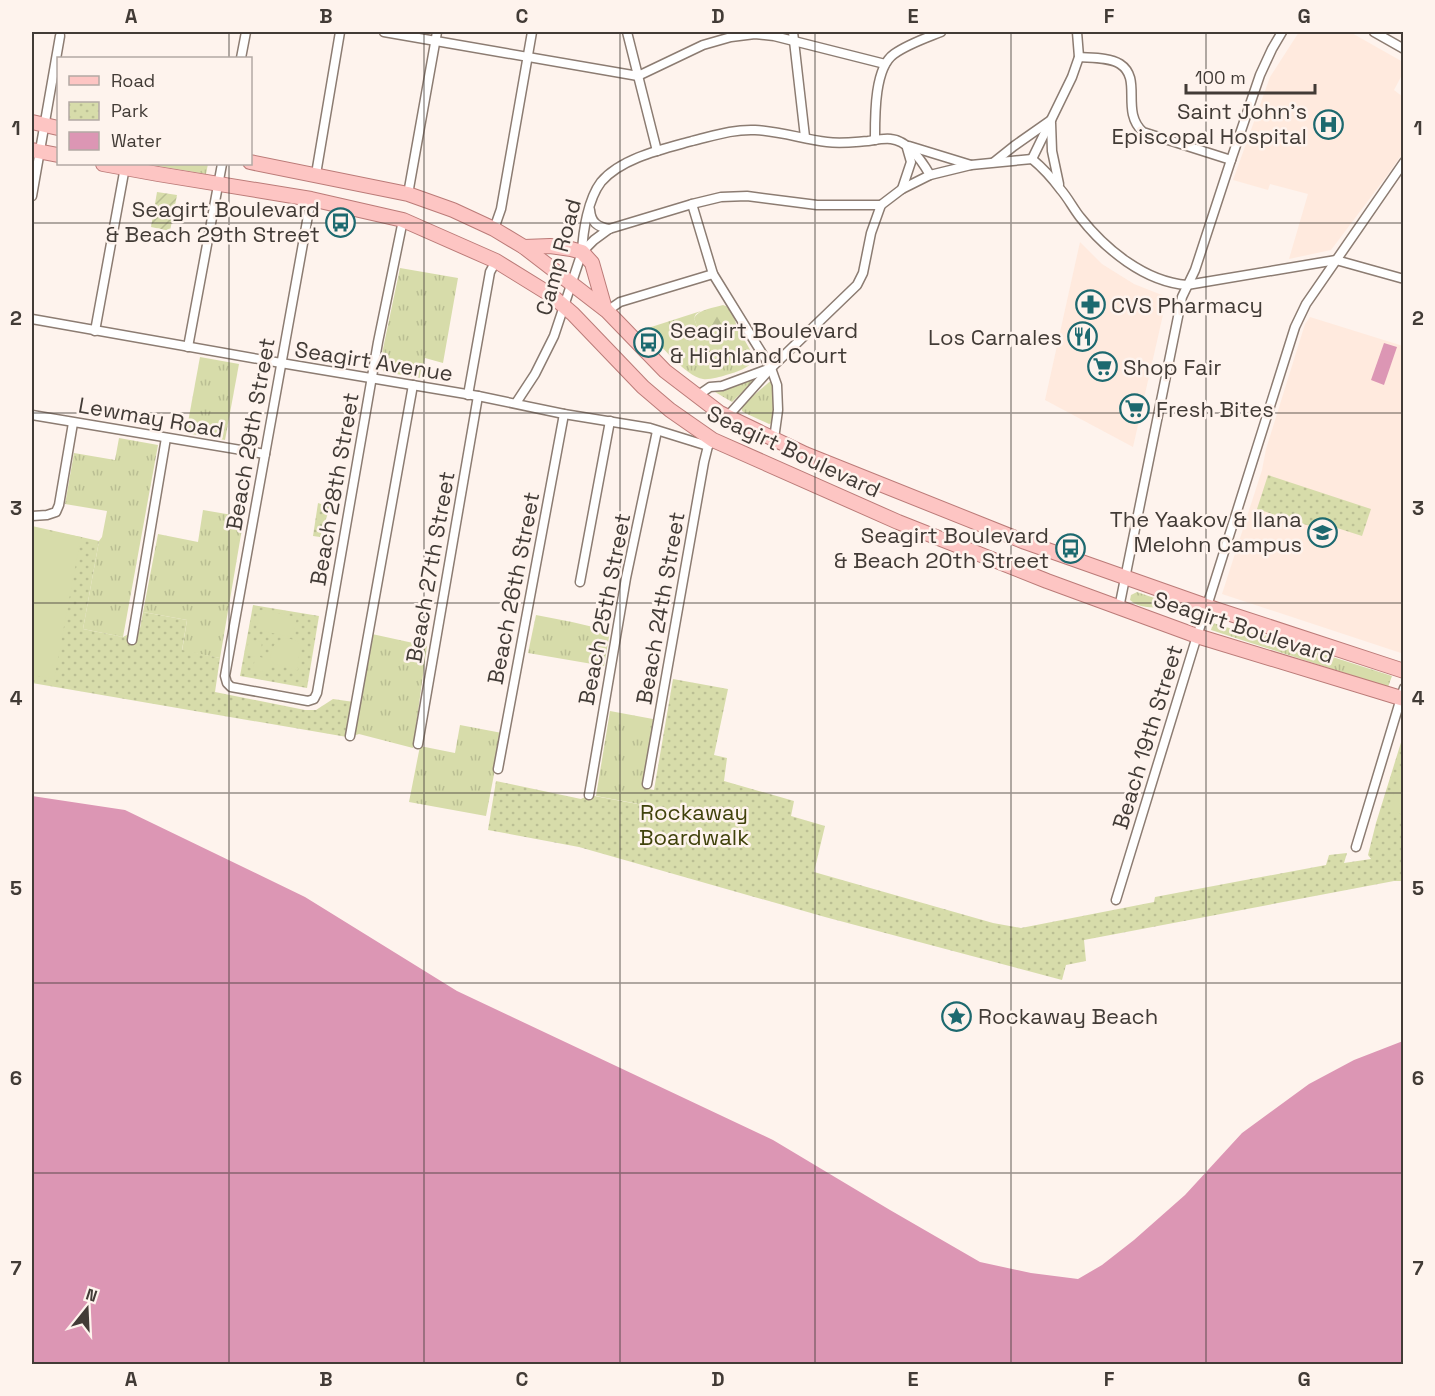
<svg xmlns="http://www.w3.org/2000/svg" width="1435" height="1396" viewBox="0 0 1435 1396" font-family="'Space Grotesk',sans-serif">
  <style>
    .built { fill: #ffeade }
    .grass { fill: url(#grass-tufts) }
    .forest { fill: url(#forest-firs) }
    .park { fill: url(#park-dots) }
    .garden { fill: url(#garden-furrows) }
    .pitch { fill: #d7dcaa }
    .water { fill: #dc96b4 }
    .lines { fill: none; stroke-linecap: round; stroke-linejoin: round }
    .street-casing { stroke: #8c7c72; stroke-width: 11 }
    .primary-casing { stroke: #bb7b78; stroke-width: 16 }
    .street { stroke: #fff; stroke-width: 8 }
    .primary { stroke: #fdc5c3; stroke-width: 14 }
    .grid { fill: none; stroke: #423b36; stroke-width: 1.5; stroke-opacity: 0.55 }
    .labels { text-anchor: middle; stroke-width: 5; stroke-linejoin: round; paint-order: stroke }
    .poi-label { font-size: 22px; fill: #423b36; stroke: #fef3ed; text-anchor: end }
    .street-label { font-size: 22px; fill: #423b36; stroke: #fef3ed }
    .park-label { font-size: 22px; fill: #40420b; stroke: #fef3ed }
    .neatline { fill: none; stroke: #423b36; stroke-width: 2 }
    .grid-label { font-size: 20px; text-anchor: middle; font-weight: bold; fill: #423b36 }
  </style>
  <defs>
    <pattern id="grass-tufts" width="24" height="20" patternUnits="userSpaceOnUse" patternTransform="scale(1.5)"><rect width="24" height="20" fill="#d7dcaa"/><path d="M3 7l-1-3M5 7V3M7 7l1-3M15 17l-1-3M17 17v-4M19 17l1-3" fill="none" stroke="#babe93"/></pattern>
    <pattern id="forest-firs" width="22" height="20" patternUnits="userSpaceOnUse" patternTransform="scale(1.5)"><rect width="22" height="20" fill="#d7dcaa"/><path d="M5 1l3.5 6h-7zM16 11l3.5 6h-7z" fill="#babe93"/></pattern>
    <pattern id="park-dots" width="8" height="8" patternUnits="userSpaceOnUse" patternTransform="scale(1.5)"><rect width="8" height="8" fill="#d7dcaa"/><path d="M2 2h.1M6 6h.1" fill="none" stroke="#babe93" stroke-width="1.8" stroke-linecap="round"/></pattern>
    <pattern id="garden-furrows" width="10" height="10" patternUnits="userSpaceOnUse" patternTransform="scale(1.5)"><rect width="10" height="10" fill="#d7dcaa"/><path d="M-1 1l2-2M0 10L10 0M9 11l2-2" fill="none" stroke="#babe93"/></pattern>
  </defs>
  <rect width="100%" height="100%" fill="#fef3ed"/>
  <g class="built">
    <polygon points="1299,32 1350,32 1403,62 1403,73 1394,90 1403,97 1404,151 1389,173 1331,250 1289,259 1308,194 1270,184 1268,190 1233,180 1270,77"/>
    <polygon points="1080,242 1102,264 1134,284 1167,297 1133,447 1045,400"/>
    <polygon points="1310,317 1403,346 1404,646 1401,653 1222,594 1262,470 1266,449 1305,324"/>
  </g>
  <g class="grass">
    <polygon points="146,164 208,164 206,174"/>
    <polygon points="400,268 458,278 443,363 425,358 421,378 384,372 380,363"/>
    <path d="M701,311l-5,3 -2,4 5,14 23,3 15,-8 19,33c-9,8 -18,12 -30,15 -6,2 -17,5 -23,4 -17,-2 -46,-38 -58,-50z"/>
    <polygon points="200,357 239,364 225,440 186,433"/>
    <polygon points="760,375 732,402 715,392 743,383"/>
    <polygon points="774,378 773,421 772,423 769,424 745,413 742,411 742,408 747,401"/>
    <polygon points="119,438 158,445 123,637 83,629 99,541 102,537 107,511 65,504 74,453 115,460"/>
    <polygon points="203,510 244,517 220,658 182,651 187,620 143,612 158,534 198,542"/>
    <path d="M1137,592l52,18 -3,7c-7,-3 -15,-5 -23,-8 -12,-3 -24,0 -33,-9l1,-5z"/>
    <polygon points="536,615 572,622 610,631 604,666 528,653"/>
    <polygon points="1213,623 1239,631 1264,635 1392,676 1388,687 1211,630"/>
    <polygon points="372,634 427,646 413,748 359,734 353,736"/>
    <polygon points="610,711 653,719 644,805 596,796"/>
    <polygon points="460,725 502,733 486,816 409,802 420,746 455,753"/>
  </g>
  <path class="forest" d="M723,305c10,2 11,13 14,22l-15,8 -17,3 -6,-6 -5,-14c5,-9 20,-10 29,-13z"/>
  <g class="park">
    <polygon points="1268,475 1371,509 1362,536 1334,527 1332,533 1257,509"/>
    <polygon points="318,503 330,507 320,537 313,536"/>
    <polygon points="32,526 99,541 83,629 123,637 140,628 143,612 187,620 182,650 220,658 215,692 305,710 316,710 333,699 354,702 347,737 32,683"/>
    <polygon points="253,605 319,616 307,688 240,676"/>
    <polygon points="673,679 728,689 714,755 727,758 724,781 794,801 791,816 825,826 814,872 993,923 1021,928 1154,902 1155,897 1326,865 1329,855 1347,853 1344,863 1371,859 1368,855 1376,823 1403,736 1403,881 1394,881 1084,940 1086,961 1066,965 1062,980 825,917 579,847 488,830 496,781 581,799 589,795 643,805 644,788 654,790"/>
  </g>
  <polygon class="garden" points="157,192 177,195 170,231 151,227"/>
  <g class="pitch">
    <polygon points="32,528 81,537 54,679 32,675"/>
    <polygon points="260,610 297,617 293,637 256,630"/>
    <path d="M286,638l9,2 6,5 -4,22 2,2 -3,2 -1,-2 -21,-5 -2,-3 -3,12 -16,-3 2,-13 -9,-2 3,-15 13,2 -2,15 11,3c-1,-11 3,-19 15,-22z"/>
    <polygon points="1403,762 1403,815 1389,809"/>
  </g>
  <g class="water">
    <polygon points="1384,343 1397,347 1384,385 1371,380"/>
    <polygon points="32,796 125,810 305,897 457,991 773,1140 890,1210 980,1262 1031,1273 1078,1279 1102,1265 1134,1240 1185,1195 1242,1133 1309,1084 1354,1060 1403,1041 1403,1364 32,1364"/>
  </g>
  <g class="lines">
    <defs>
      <g id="street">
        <polyline points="384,32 638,76 703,45 731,37 755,34 774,36 885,64"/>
        <polyline points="627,32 657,151"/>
        <polyline points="793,32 805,137"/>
        <polyline points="1374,32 1404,49"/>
        <path d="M1079,57c12,1 30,0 41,7 23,15 0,47 23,68l88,28"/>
        <polyline points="241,58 246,32"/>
        <polyline points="1051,123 1052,151 1059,184"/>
        <path d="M875,140c0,-23 -1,-72 19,-86 14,-10 32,-16 47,-22"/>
        <polyline points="909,146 971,165"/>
        <path d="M1032,159c11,9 20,19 29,31 7,8 12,18 19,27 25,32 65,65 107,68l149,-25 68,19"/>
        <polyline points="1032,159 1072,77 1079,57 1077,32"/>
        <polyline points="994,162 1014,146 1051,120"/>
        <polyline points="316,174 340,32"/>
        <polyline points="902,189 911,162 907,148"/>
        <polyline points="408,194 437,32"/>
        <polyline points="32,196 60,36"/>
        <polyline points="311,199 225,676 227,683 231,687 308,701 314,699 317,693 378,342 403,220"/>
        <polyline points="692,204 713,274 771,368 777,385 778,410 774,439"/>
        <path d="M590,210c1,12 7,17 19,19"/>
        <polyline points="494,229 501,209 532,32"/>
        <polyline points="582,252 594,240 609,229 692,204 721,197 747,196 817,205 881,205"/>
        <polyline points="607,311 620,302 713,274"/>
        <polyline points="32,319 281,363 478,396 564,414 650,428 708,446"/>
        <polyline points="95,331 125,167"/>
        <polyline points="188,347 222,164"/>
        <polyline points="468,395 490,272 496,261"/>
        <polyline points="697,396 710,387 722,386 768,369"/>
        <path d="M516,403l19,-29 19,-38 28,-84c1,-21 6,-53 19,-70 20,-24 62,-33 91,-41 21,-5 41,-12 63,-11 24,1 48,9 72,12 14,2 27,0 41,-1 7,-1 16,-3 23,-2 18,2 31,22 39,36"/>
        <polyline points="32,415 265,454"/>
        <polyline points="728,416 771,368 857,285 863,273 871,233 881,205 902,189 930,175 971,165 1032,159"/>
        <polyline points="32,516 47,515 56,512 59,505 73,423"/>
        <polyline points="580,582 610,421"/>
        <polyline points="1119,608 1182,297 1195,270 1231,160 1260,75 1272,49 1282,32"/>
        <polyline points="132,640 166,438"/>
        <polyline points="350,736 413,385"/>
        <polyline points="418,744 478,396"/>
        <polyline points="498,769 564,414"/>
        <polyline points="647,784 704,462 708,446 711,443"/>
        <polyline points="589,795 626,578 657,431"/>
        <polyline points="1356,847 1404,688"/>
        <polyline points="1116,900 1197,636 1207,606 1295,327 1306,304 1404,162"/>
      </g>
      <g id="primary">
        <polyline points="32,122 58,128"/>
        <polyline points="32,150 58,155"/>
        <polyline points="250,162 408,194 453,210 494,229 524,247 607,311 665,371 720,413 805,454 1025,542 1215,609 1404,671"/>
        <polyline points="103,164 158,174 311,199 403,220 496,261 551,295 573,314 643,387 670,410 713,440 898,522 1047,581 1197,636 1404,699"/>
        <polyline points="524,247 550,246 571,249 582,252 592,263 605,309"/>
      </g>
    </defs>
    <use href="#street" class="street-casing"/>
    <use href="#primary" class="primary-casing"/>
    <use href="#street" class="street"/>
    <use href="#primary" class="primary"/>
  </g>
  <path class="grid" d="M229,32v26M424,32v1332M620,32v1332M815,32v1332M1011,32v1332M1206,32v1332M229,164v1200M32,223h1372M32,413h1372M32,603h1372M32,793h1372M32,983h1372M32,1173h1372"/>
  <defs>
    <symbol id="hospital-ring" viewBox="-11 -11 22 22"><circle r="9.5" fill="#fef3ed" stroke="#1d696f" stroke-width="1.5"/><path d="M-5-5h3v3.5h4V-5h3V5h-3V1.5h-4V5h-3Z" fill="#1d696f"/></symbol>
    <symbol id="bus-ring" viewBox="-11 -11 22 22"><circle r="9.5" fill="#fef3ed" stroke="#1d696f" stroke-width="1.5"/><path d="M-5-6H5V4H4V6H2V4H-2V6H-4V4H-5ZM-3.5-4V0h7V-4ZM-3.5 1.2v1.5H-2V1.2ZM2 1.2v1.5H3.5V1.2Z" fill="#1d696f"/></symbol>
    <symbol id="pharmacy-ring" viewBox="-11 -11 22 22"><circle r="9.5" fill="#fef3ed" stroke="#1d696f" stroke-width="1.5"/><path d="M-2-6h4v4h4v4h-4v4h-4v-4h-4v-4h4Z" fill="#1d696f"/></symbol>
    <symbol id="restaurant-ring" viewBox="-11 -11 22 22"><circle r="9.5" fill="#fef3ed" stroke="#1d696f" stroke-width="1.5"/><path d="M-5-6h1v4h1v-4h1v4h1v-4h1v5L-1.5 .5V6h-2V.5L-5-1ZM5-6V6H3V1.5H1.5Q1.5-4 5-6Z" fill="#1d696f"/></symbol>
    <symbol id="supermarket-ring" viewBox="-11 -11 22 22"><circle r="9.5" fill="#fef3ed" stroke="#1d696f" stroke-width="1.5"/><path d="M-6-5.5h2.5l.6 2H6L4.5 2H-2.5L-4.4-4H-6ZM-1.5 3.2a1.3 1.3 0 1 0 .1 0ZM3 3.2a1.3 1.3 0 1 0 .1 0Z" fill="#1d696f"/></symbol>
    <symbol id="school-ring" viewBox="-11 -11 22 22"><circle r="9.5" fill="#fef3ed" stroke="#1d696f" stroke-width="1.5"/><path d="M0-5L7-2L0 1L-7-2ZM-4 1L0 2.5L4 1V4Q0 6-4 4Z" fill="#1d696f"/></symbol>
    <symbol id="sight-ring" viewBox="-11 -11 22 22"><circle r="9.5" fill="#fef3ed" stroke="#1d696f" stroke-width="1.5"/><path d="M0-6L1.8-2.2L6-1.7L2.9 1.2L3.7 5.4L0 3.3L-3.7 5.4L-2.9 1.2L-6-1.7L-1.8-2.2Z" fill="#1d696f"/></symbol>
  </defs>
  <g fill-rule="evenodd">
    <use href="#hospital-ring" x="1312" y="108" width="33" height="33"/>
    <use href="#bus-ring" x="324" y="206" width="33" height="33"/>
    <use href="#pharmacy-ring" x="1074" y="288" width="33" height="33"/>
    <use href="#restaurant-ring" x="1066" y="320" width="33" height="33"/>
    <use href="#bus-ring" x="632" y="326" width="33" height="33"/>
    <use href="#supermarket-ring" x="1086" y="350" width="33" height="33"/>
    <use href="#supermarket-ring" x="1118" y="392" width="33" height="33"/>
    <use href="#school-ring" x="1306" y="516" width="33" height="33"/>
    <use href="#bus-ring" x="1054" y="532" width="33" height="33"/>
    <use href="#sight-ring" x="940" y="1000" width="33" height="33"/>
  </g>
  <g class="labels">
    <g class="poi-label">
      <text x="1307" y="119">Saint John's<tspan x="1307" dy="25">Episcopal Hospital</tspan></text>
      <text x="320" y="217">Seagirt Boulevard<tspan x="320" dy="25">&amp; Beach 29th Street</tspan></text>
      <text x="1111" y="313" text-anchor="start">CVS Pharmacy</text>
      <text x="670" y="338" text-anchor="start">Seagirt Boulevard<tspan x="670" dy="25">&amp; Highland Court</tspan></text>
      <text x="1062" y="345">Los Carnales</text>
      <text x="1123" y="375" text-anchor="start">Shop Fair</text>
      <text x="1156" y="417" text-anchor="start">Fresh Bites</text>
      <text x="1302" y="527">The Yaakov &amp; Ilana<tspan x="1302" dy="25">Melohn Campus</tspan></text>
      <text x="1049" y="543">Seagirt Boulevard<tspan x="1049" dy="25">&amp; Beach 20th Street</tspan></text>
      <text x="978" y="1024" text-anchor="start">Rockaway Beach</text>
    </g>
    <g class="street-label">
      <text transform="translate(558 257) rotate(-75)" y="8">Camp Road</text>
      <text transform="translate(374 361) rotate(9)" y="8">Seagirt Avenue</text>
      <text transform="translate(151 417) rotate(10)" y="8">Lewmay Road</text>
      <text transform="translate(250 434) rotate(-80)" y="8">Beach 29th Street</text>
      <text transform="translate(794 451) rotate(25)" y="8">Seagirt Boulevard</text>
      <text transform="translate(334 489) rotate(-80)" y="8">Beach 28th Street</text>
      <text transform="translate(430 567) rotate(-80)" y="8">Beach 27th Street</text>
      <text transform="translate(513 588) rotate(-79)" y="8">Beach 26th Street</text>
      <text transform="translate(660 608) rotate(-80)" y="8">Beach 24th Street</text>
      <text transform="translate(604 609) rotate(-79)" y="8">Beach 25th Street</text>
      <text transform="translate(1244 627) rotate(18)" y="8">Seagirt Boulevard</text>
      <text transform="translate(1147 737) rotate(-73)" y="8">Beach 19th Street</text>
    </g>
    <g class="park-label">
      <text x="694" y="820">Rockaway<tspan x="694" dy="25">Boardwalk</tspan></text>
    </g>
  </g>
  <rect width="1435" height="1396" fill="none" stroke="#fef3ed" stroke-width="66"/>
  <rect x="57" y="57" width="195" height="108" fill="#fef3ed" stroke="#b3a9a4" stroke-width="1.5"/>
  <rect x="69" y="76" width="30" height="9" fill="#fdc5c3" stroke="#b3a9a4" stroke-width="1.5"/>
  <text x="111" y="87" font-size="18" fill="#423b36">Road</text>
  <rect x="69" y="102" width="30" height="18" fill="url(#park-dots)" stroke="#b3a9a4" stroke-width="1.5"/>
  <text x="111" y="117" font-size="18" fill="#423b36">Park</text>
  <rect x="69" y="132" width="30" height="18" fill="#dc96b4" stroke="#b3a9a4" stroke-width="1.5"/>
  <text x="111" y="147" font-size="18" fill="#423b36">Water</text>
  <g transform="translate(87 1309) rotate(18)" stroke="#fef3ed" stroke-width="4.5" paint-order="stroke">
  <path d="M0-4.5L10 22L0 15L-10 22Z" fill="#423b36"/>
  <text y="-9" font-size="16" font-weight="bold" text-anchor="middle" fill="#423b36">N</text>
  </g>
  <path d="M1186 84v9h129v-9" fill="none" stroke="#423b36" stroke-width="3"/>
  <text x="1195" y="84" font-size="18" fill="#423b36" stroke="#fef3ed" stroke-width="4.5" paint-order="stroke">100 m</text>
  <rect x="33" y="33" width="1369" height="1330" class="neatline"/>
  <g class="grid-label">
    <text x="131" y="23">A</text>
    <text x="326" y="23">B</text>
    <text x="522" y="23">C</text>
    <text x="718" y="23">D</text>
    <text x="913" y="23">E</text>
    <text x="1109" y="23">F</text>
    <text x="1304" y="23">G</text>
    <text x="16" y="135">1</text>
    <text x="1418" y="135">1</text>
    <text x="16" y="325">2</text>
    <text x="1418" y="325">2</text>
    <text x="16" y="515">3</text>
    <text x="1418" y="515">3</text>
    <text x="16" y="705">4</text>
    <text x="1418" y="705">4</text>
    <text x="16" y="895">5</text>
    <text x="1418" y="895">5</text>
    <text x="16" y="1085">6</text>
    <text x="1418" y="1085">6</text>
    <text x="16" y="1275">7</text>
    <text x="1418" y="1275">7</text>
    <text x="131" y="1386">A</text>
    <text x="326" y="1386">B</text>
    <text x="522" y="1386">C</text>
    <text x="718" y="1386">D</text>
    <text x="913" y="1386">E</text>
    <text x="1109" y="1386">F</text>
    <text x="1304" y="1386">G</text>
  </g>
</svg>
